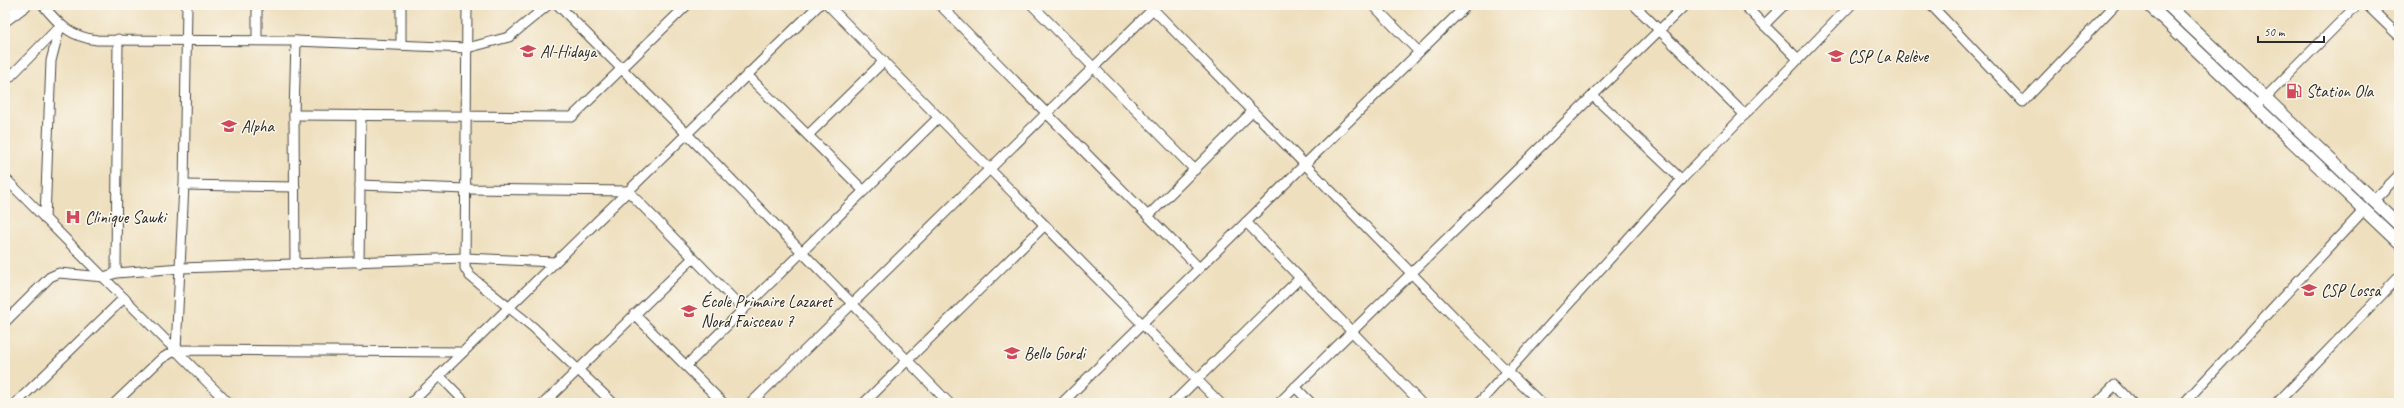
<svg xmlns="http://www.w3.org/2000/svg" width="2404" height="408" viewBox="0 0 2404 408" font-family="Caveat,sans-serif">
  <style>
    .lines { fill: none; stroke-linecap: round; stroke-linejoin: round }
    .minor-casing { stroke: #484641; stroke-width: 11 }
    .major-casing { stroke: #484641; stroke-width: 14 }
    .minor { stroke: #fff; stroke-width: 9 }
    .major { stroke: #fff; stroke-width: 12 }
    .labels { text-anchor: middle; stroke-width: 3; stroke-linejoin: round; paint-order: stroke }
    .poi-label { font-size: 17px; fill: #2b2b2b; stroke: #fbf7ec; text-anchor: start }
  </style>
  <rect width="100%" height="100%" fill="#fbf7ec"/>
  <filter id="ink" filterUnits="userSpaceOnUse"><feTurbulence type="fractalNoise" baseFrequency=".025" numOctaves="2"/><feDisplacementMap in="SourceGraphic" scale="8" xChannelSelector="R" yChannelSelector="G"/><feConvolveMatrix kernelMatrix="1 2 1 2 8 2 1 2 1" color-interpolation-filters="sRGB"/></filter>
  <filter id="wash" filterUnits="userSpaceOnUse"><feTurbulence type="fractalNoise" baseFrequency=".012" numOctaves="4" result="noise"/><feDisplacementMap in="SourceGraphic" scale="16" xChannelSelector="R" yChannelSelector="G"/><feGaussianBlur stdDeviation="0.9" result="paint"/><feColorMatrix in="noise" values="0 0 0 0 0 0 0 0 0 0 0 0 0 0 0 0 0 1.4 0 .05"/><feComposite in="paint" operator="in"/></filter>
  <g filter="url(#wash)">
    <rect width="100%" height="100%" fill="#eedfbe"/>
  </g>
  <g filter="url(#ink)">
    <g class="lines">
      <defs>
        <g id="minor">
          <path d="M43,5c15,19 28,32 54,35l199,1 171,7 42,-11 39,-32"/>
          <polyline points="467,5 465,268 470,276 533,327 613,403"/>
          <polyline points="558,5 687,134 949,403"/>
          <polyline points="828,5 1220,403"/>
          <polyline points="940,5 1199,268"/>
          <polyline points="1032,5 1195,170"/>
          <polyline points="1149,5 1505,369 1541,403"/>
          <polyline points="1373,5 1419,52"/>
          <polyline points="1634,5 1745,115"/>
          <polyline points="1744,5 1798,59"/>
          <polyline points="1931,5 2023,102 2115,5"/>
          <polyline points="2367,5 2399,36"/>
          <polyline points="1764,25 1784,5"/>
          <polyline points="257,40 257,5"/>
          <polyline points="401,45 401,5"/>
          <polyline points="747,75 864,191"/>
          <polyline points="5,82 59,27"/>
          <polyline points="1593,96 1682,180"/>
          <polyline points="2256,107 2357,5"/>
          <polyline points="294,115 572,117 687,5"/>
          <polyline points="808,135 884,61"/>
          <polyline points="5,178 228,403"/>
          <polyline points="184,185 295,187"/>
          <polyline points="360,185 466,189 628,191 743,309"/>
          <polyline points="2374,200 2399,175"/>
          <polyline points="1148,216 1253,111"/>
          <polyline points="45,219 51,61 60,26"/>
          <polyline points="1246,222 1421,403"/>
          <polyline points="359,263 361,115"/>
          <polyline points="295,265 294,115 296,41"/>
          <polyline points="116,273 118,39"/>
          <polyline points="634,314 723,403"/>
          <polyline points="5,322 50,277 59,273 104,277 116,273 181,268 465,258 555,262"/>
          <polyline points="176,350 184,185 187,5"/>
          <polyline points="686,366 939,117"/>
          <polyline points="439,375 466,403"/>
          <polyline points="1295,387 1311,403"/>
          <polyline points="16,403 124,298"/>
          <polyline points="115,403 161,359 176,350 463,352"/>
          <polyline points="214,403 221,396"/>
          <polyline points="411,403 819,5"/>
          <polyline points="544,403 692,259"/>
          <polyline points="751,403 1153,9"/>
          <polyline points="864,403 1045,225"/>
          <polyline points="1062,403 1467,5"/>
          <polyline points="1173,403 1300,278"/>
          <polyline points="1279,403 1685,5"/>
          <polyline points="1479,403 1683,178 1851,5"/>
          <polyline points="2097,403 2115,385 2132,403"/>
          <polyline points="2184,403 2365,209"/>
          <polyline points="2277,403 2399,277"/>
        </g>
        <g id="major">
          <polyline points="2149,5 2399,243"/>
          <polyline points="2168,5 2399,225"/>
          <polyline points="5,20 25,5"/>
        </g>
      </defs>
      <use href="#minor" class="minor-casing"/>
      <use href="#major" class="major-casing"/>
      <use href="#minor" class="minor"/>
      <use href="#major" class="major"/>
    </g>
  </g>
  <defs>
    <symbol id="school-bare" viewBox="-9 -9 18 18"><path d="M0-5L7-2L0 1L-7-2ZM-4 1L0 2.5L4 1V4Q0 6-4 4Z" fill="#d1495b" stroke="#fbf7ec" stroke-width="2.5" paint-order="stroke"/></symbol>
    <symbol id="fuel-bare" viewBox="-9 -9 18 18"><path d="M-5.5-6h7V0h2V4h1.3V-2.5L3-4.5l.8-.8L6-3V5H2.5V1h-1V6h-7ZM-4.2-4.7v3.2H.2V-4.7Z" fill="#d1495b" stroke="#fbf7ec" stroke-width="2.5" paint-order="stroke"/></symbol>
    <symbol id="hospital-bare" viewBox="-9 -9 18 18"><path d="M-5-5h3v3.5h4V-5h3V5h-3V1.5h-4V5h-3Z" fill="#d1495b" stroke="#fbf7ec" stroke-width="2.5" paint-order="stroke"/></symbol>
  </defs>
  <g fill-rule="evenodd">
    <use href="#school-bare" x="517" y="40" width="22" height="22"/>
    <use href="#school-bare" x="1825" y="45" width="22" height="22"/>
    <use href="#fuel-bare" x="2283" y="80" width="22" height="22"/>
    <use href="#school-bare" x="218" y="115" width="22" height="22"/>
    <use href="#hospital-bare" x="62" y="206" width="22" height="22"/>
    <use href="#school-bare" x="2298" y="279" width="22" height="22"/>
    <use href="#school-bare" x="678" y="300" width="22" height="22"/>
    <use href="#school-bare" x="1001" y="342" width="22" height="22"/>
  </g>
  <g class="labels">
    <g class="poi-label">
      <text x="540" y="57">Al-Hidaya</text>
      <text x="1848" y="62">CSP La Relève</text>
      <text x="2306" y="97">Station Ola</text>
      <text x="241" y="132">Alpha</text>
      <text x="85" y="223">Clinique Sawki</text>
      <text x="2321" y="296">CSP Lossa</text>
      <text x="701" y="307">École Primaire Lazaret<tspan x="701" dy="20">Nord Faisceau 7</tspan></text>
      <text x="1024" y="359">Bello Gordi</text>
    </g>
  </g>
  <rect width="2404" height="408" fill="none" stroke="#fbf7ec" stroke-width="20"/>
  <path d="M2258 36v6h66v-6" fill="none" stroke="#2b2b2b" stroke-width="2"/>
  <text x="2264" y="36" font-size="12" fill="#2b2b2b" stroke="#fbf7ec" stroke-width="3" paint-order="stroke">50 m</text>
</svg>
